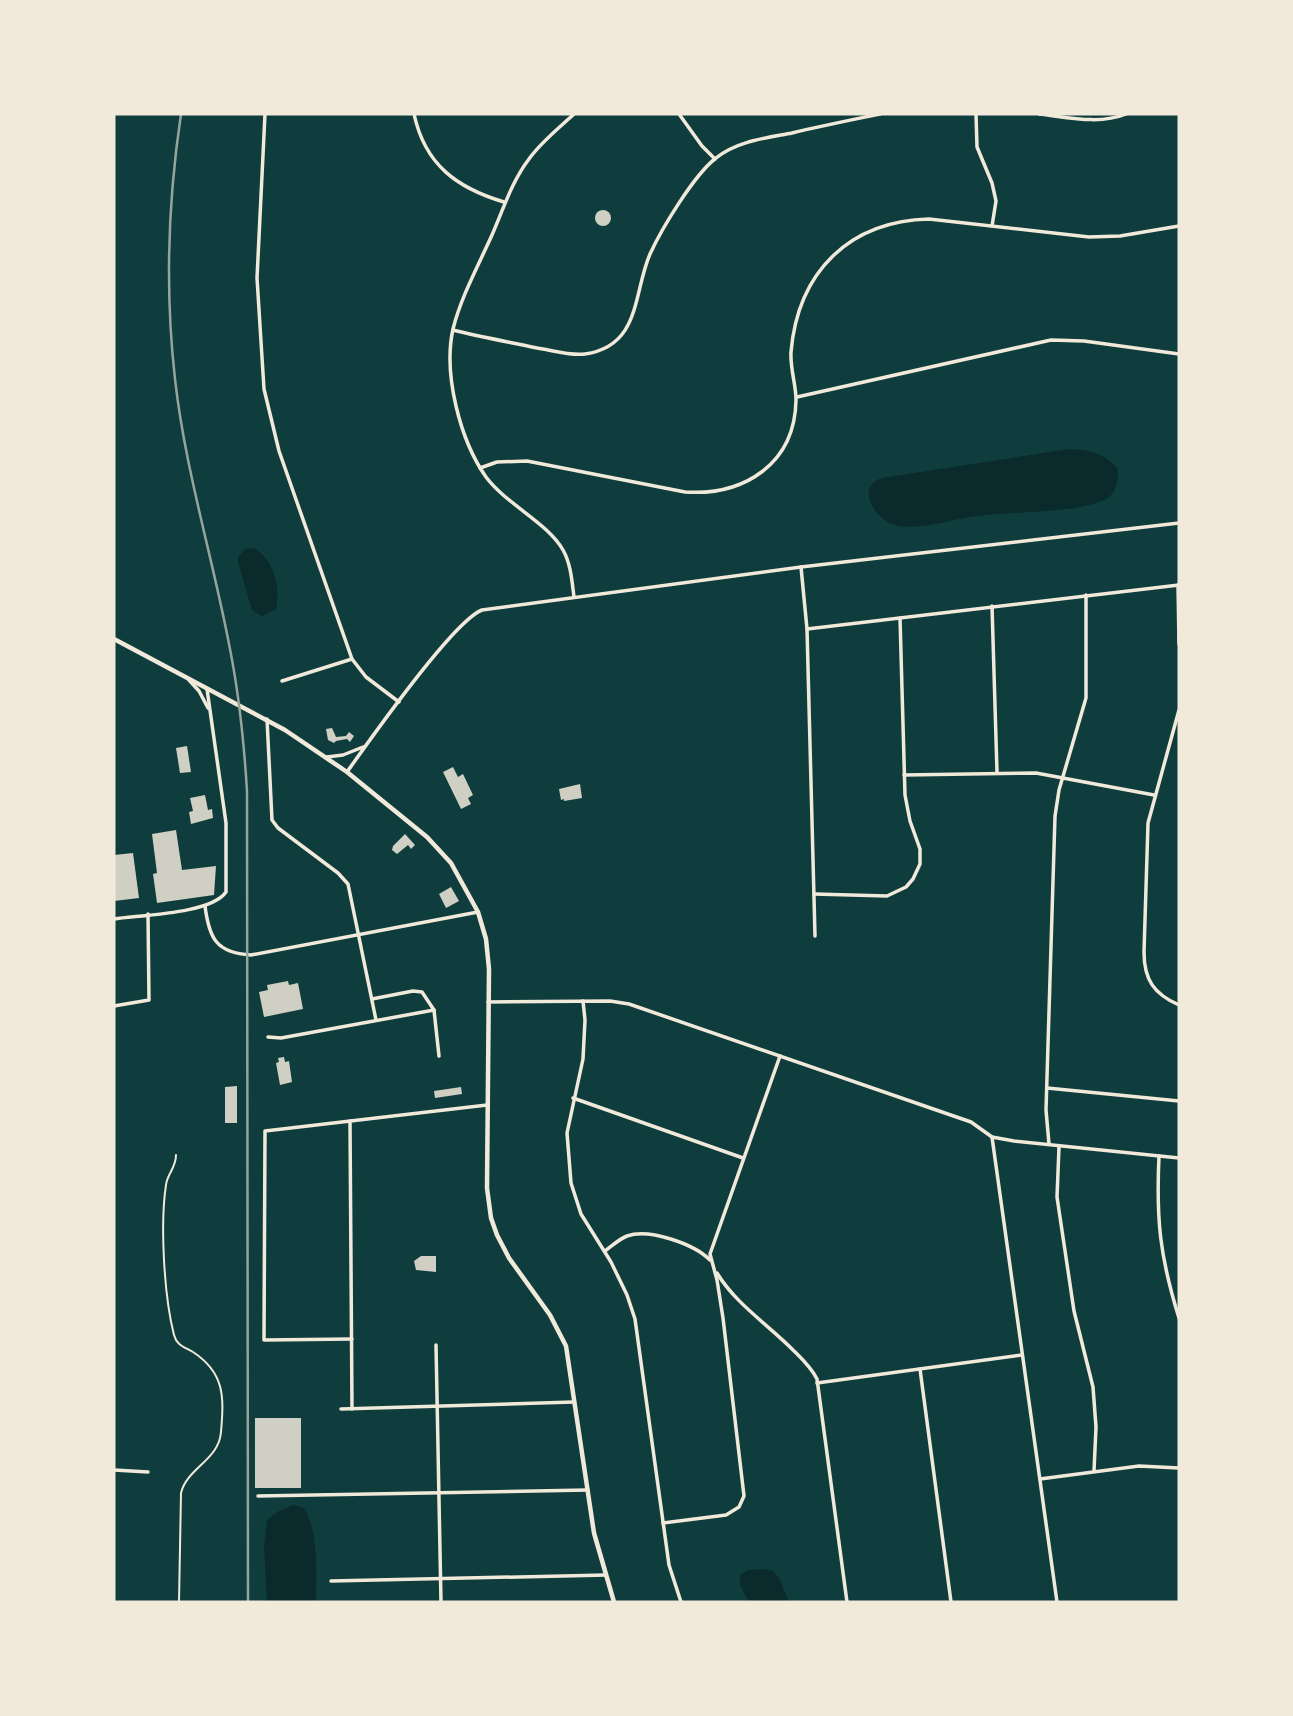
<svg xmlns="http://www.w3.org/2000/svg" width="1293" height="1716" viewBox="0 0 1293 1716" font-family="Cabin,sans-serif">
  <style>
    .water { fill: #0a2a2b }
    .building { fill: #cfcfc3 }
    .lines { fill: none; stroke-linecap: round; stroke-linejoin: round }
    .service { stroke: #f1e9da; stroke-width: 2 }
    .minor { stroke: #f1e9da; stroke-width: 3.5 }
    .tertiary { stroke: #f1e9da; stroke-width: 3.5 }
    .secondary { stroke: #f1e9da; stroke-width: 4.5 }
    .rail { stroke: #97a49c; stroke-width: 2.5 }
  </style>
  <rect width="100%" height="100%" fill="#0f3d3e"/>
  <g class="water">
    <path d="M1069,449c20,1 36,4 49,20 0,12 -1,25 -14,31 -31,14 -92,11 -127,16 -25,3 -54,14 -80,10 -20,-4 -44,-39 -15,-48z"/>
    <path d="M254,548c20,12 27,40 22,61l-14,7 -10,-6 -14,-48v-5l7,-8z"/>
    <path d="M293,1505l11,3c15,22 12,68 12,94h-49l-3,-55 3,-27 12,-9z"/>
    <polygon points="763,1569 773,1571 779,1578 789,1602 749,1602 740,1585 740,1575 748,1570"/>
  </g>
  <g class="building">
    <circle cx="603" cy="218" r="8"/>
    <polygon points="332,728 336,737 346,736 349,732 354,736 350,742 347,739 336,741 334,743 328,740 326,729"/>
    <polygon points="187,746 191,772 180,773 176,748"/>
    <polygon points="453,767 458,777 463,774 473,795 468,798 471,804 461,809 443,772"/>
    <polygon points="580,784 582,798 564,801 564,799 561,800 559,789"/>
    <polygon points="205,795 208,810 212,809 213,818 191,824 189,812 193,811 190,798"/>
    <polygon points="176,830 182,870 216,866 214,895 157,903 153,874 157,873 152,834"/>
    <polygon points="405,834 415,845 411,849 408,845 397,854 392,850 393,846"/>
    <polygon points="133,853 139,898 114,901 114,855"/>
    <polygon points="451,887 459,901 446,908 439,894"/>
    <polygon points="288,981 289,985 298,983 303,1009 264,1017 259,992 268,990 267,985"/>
    <polygon points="284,1057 285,1062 289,1061 292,1082 280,1085 276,1063 279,1062 278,1058"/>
    <polygon points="237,1086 237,1123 225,1123 225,1087"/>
    <polygon points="461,1087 462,1094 435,1098 434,1091"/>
    <polygon points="421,1256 436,1256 436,1272 416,1270 414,1261"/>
    <rect x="255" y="1418" width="46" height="70"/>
  </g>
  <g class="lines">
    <path class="service" d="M176,1155c0,13 -9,19 -10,30 -6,39 -2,111 8,150 3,11 11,12 19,17 32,21 31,45 28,80 -2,28 -34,36 -40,61l-2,109"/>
    <g class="minor">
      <polyline points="265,114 257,278 264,389 279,451 352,659 366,677 399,702"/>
      <path d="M414,114c11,51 43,74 90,88"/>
      <polyline points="679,114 702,146 715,159"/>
      <polyline points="976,114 977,147 992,183 996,201 992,226"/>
      <path d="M1039,114c28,3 60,11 87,0"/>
      <path d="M453,330c28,7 56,12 84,18 15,2 32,8 48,6 56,-8 48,-61 65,-100 12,-26 44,-79 66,-96 21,-17 50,-20 76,-25 29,-7 59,-13 88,-19"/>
      <polyline points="797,397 1051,340 1084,341 1179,354"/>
      <path d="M480,468l17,-6 30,-1 158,31c59,4 110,-28 111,-92 0,-16 -6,-31 -5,-48 7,-80 58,-131 138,-133l160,18 31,-1 59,-10"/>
      <polyline points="801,567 807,629 815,936"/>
      <polyline points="1178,585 1179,644"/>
      <path d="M574,597c-2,-15 -3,-33 -11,-47 -15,-27 -57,-46 -77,-73 -26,-37 -43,-103 -33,-148 8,-32 25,-63 39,-94 11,-25 20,-54 37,-76 12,-17 30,-31 45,-45"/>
      <polyline points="992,606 997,772"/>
      <polyline points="807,629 1179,585"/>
      <polyline points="282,681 352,659"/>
      <path d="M1179,710l-31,113 -4,129c0,28 10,42 35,53"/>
      <polyline points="267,719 272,820 278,828 338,873 348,884 376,1020"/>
      <polyline points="904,775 1036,773 1154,795"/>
      <polyline points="814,894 887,896 906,887 913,879 920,864 920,849 910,821 905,795 900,618"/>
      <polyline points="372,999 413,991 422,992 434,1010 439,1056"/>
      <polyline points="583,1001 585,1020 583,1059 567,1133 571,1183 581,1214 611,1262 627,1295 635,1319 669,1565 681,1602"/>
      <polyline points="114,1006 149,1000 148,914"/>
      <polyline points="268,1037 281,1038 434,1010"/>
      <polyline points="1047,1088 1179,1101"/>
      <polyline points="573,1098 743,1158"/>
      <polyline points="350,1121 352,1409"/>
      <polyline points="1049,1144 1046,1110 1055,816 1059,790 1086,698 1086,595"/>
      <polyline points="1059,1147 1057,1197 1074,1311 1093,1387 1096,1427 1094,1471"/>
      <path d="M1159,1156c-3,64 1,101 20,162"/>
      <path d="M605,1251c7,-5 14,-12 22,-15 22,-8 67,8 83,24"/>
      <path d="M717,1273c18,30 50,51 75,76 9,9 19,18 25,30l30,223"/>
      <polyline points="352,1339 264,1340 265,1131 487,1105"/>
      <polyline points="436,1345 441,1602"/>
      <polyline points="920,1369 951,1602"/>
      <polyline points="817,1383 1022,1355"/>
      <polyline points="341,1409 574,1402"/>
      <polyline points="114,1470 148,1472"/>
      <polyline points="1040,1479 1139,1466 1179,1468"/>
      <polyline points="258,1496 588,1490"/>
      <polyline points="663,1523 726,1515 739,1507 744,1496 723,1318 717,1280 710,1254 780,1056"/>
      <polyline points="331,1581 606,1575"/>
    </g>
    <g class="tertiary">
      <polyline points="189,680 199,691 208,708"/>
      <polyline points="327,757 343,755 363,747"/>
      <path d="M347,772c22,-31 106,-151 135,-162l319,-43 378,-44"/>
      <path d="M205,906c4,32 11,47 46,49l227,-43"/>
      <path d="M114,919c26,-4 97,-5 112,-27v-69l-19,-134"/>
      <polyline points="488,1002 610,1001 629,1004 971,1122 992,1137 1014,1141 1179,1158"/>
      <polyline points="992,1137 1057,1602"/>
    </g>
    <polyline class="secondary" points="114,639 285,730 347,772 427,837 451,863 478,912 486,939 489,969 487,1188 491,1218 497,1235 509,1258 550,1315 566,1346 594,1533 614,1602"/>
    <path class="rail" d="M181,114c-13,87 -16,177 -6,265 10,90 37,176 54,265 10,49 15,98 18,147l1,811"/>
  </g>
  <rect width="1293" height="1716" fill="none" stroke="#f1e9da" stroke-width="231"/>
</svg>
